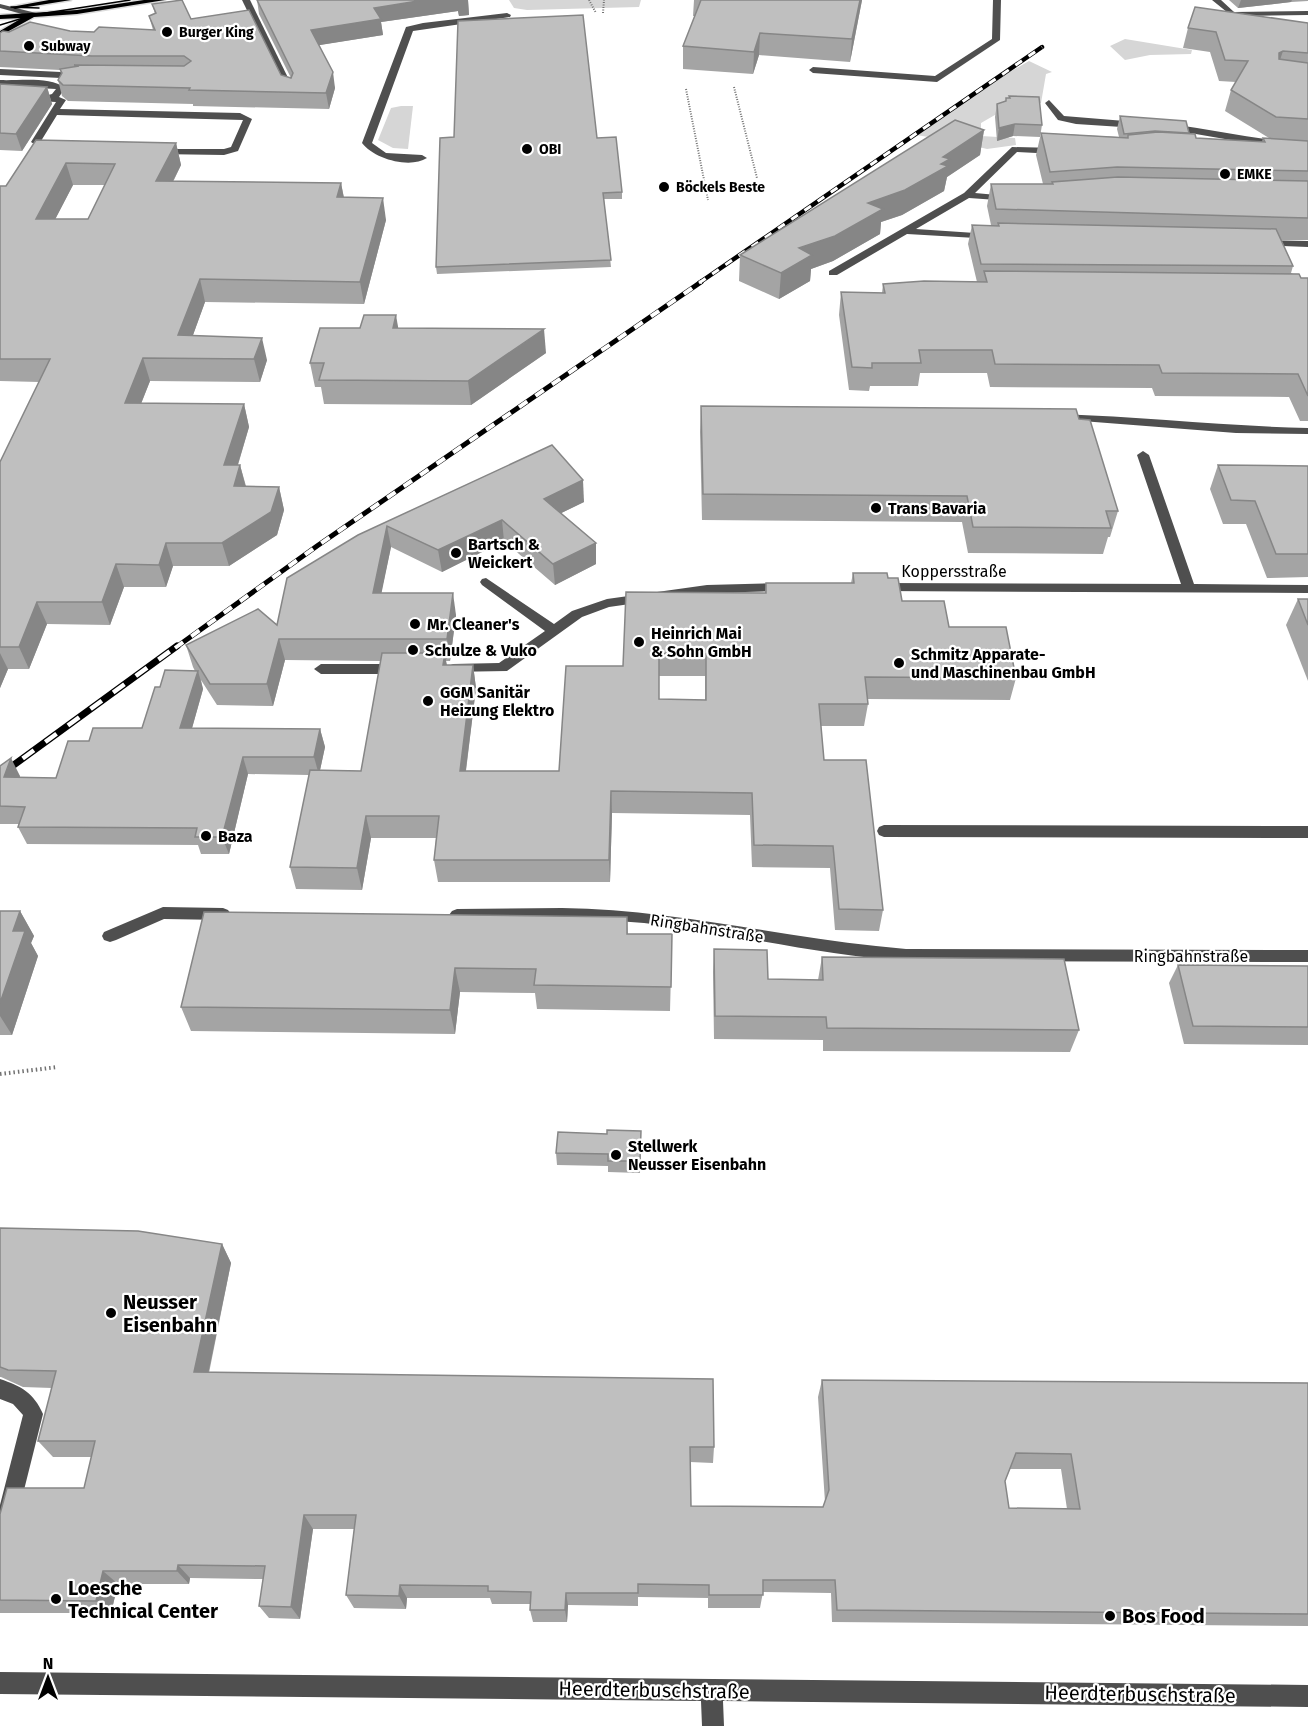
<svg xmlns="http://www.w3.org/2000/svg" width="1308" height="1726" viewBox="0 0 1308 1726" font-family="'Fira Sans',sans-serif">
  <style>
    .green { fill: #d6d6d6 }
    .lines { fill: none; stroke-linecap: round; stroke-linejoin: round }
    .major-casing { stroke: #dbdbdb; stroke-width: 3 }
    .path-far1 { stroke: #717171; stroke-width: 2; stroke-dasharray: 1 1.5; stroke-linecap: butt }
    .path { stroke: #717171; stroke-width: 4; stroke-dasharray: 1.5 3; stroke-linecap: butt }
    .minor { fill: #4f4f4f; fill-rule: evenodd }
    .major { fill: #000; fill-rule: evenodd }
    .tram { stroke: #000; stroke-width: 1.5 }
    .rail-far2-casing { stroke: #000; stroke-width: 4.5 }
    .rail-far1-casing { stroke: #000; stroke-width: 5 }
    .rail-casing { stroke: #000; stroke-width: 7 }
    .rail-far2 { stroke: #fff; stroke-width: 3; stroke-dasharray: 8; stroke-linecap: butt }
    .rail-far1 { stroke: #fff; stroke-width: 4; stroke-dasharray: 10; stroke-linecap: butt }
    .rail { stroke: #fff; stroke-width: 4.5; stroke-dasharray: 14; stroke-linecap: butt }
    .wall { fill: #a4a4a4; fill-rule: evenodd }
    .shaded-wall { fill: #868686 }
    .building { fill: #bfbfbf; stroke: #868686; stroke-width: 1.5; fill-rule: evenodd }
    .poi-dot { fill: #000; stroke: #fff; stroke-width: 2 }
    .labels { text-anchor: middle; stroke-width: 4.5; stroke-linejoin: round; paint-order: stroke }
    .far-poi-label { font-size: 14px; font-weight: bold; fill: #000; stroke: #fff; text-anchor: start }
    .poi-label { font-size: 16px; font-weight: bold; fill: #000; stroke: #fff; text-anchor: start }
    .street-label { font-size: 16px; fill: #000; stroke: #fff }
    .near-poi-label { font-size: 20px; font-weight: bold; fill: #000; stroke: #fff; text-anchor: start }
    .near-street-label { font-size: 20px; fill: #000; stroke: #fff }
  </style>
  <rect width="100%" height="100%" fill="#fff"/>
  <g class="green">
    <polygon points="509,0 641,0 639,7 527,10 514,8"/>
    <polygon points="1125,39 1192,50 1191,54 1150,55 1125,60 1110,46"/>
    <polygon points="1029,61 1052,72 1046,74 1041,103 1014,104 981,123 981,136 1015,138 1016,145 987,149 954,141 916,135 989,84"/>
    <polygon points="401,106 413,106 408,149 393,148 378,140 391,108"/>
  </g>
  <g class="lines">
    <defs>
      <g id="major">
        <polygon points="49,0 71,0 15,9 11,7"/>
        <polygon points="144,0 165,0 77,14 34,17 0,36 0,31 22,18 0,19 0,15 77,10"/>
      </g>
    </defs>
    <use href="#major" class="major-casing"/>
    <g class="path-far1">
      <polyline points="589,0 596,13"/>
      <polyline points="603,13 604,0"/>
      <polyline points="734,87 757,178"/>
      <polyline points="686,89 708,200"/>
    </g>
    <polyline class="path" points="0,1074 58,1067"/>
    <g class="minor">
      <polygon points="242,0 250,0 294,90 293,92 286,90"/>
      <polygon points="993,0 1001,0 1000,40 937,82 813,73 809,70 813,67 935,76 992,39"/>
      <polygon points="1212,0 1221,0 1234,12 1308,11 1308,15 1240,16 1247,23 1243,25"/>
      <polygon points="0,4 36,13 37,15 33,17 0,8"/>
      <path d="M507,13l4,2 -1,2 -97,14 -41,112 14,10 36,2 5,3c-17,11 -53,1 -65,-15l44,-116 17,-4z"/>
      <polygon points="0,69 81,73 85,76 81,79 0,75"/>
      <path d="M0,80c19,1 50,-4 65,8l-6,9 7,3 -6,9 180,4 12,6 -14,32 -14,4 -67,-1 -3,-1v-4h70l7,-2 12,-27 -186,-5 -16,26 16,7 -12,3 -14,-9 25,-40 -56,-3v-6l45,3 7,-2 4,-5 -56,-3z"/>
      <polygon points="1049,100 1064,116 1137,122 1141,125 1137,128 1076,124 1058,120 1045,103"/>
      <path d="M1170,124c46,6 91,17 138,19v6l-37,-2 -104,-18 -1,-2z"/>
      <polygon points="1012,147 1056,148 1061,151 1056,154 1017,152 975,193 1008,196 1011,197 1011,201 969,198 916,229 990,234 995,237 993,239 907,234 837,275 829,275 829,271 964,193"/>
      <polygon points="1263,240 1308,241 1308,247 1259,245 1258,243"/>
      <path d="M1060,414c83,3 165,12 248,14v6l-72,-1 -180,-14 -2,-2z"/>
      <polygon points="1143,451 1149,455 1194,584 1308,585 1308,593 879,591 873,587 879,583 1181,584 1137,455"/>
      <polygon points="486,578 554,624 572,611 607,599 707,585 786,583 792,587 786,591 707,593 609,607 582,617 507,671 448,672 446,669 448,666 453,664 499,663 545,631 482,585 480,582 482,579"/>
      <polygon points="321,664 399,664 406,669 399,674 321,674 314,669"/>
      <polygon points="884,825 1308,826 1308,838 884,837 879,835 877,831 879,827"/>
      <polygon points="163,907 223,908 228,910 231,914 228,918 223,920 164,919 116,940 110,942 104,940 102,936 104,932"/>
      <path d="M562,908c106,1 209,27 314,38l30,3 402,1v12l-402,-1c-88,-6 -174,-28 -262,-38 -62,-6 -125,-2 -187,-2l-5,-2 -3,-4 3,-4 5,-2z"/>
      <path d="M0,1379c21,7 34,14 43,35l-33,132 -3,7 -7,3v-51l23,-90 -10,-11 -13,-5z"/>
      <polygon points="0,1672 1308,1685 1308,1707 723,1701 724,1726 702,1726 701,1701 0,1694"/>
    </g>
    <use href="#major" class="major"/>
    <g class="tram">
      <polyline points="11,7 39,8"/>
      <polyline points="0,25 33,15 130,0"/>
    </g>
    <defs>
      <polyline id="rail-far2" points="699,283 1042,47"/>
      <polyline id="rail-far1" points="175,648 317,546 701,282"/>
      <polyline id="rail" points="0,775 177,646"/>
    </defs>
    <use href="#rail-far2" class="rail-far2-casing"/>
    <use href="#rail-far1" class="rail-far1-casing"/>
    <use href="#rail" class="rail-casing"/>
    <use href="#rail-far2" class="rail-far2"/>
    <use href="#rail-far1" class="rail-far1"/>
    <use href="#rail" class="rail"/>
  </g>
  <g class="wall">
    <polygon points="257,0 468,0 469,15 459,16 458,11 381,22 383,35 319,45 335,88 329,109 193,106 193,104 68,101 62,96 58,80 61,74 60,70 0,67 0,33 70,31 94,32 153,30 149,16 155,14 152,4 191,19 281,75 291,78 259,14"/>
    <polygon points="694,0 862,0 850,62 759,55 753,74 683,69 683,46 695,16 693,16"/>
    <polygon points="1229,0 1308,0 1308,1 1291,2 1238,8"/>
    <polygon points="1308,23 1308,240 1281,240 1293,266 1291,273 1301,278 1308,278 1308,421 1300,421 1289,397 1155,396 1152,388 990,387 987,373 920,373 918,386 870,386 869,391 849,390 839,315 841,292 882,293 883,284 977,282 968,244 972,225 991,225 987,206 991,184 1043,184 1036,155 1041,133 1119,137 1117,129 1120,116 1189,133 1189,134 1196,138 1262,142 1263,138 1269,138 1225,111 1231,90 1236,82 1219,81 1210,52 1183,48 1188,28"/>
    <polygon points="0,84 47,87 52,104 22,151 0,150"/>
    <polygon points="1009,96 1042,125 1040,137 1013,136 997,141 995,117 997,104 1006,101 1006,98 1009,98"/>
    <polygon points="984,130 980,155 947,177 944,191 902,215 881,222 880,234 833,261 811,269 810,281 779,299 739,281 740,255"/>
    <polygon points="597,138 622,192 622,199 604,199 611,267 437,274 436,267"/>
    <path d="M36,140l140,3 5,22 -8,17 168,1 3,15 42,22 -22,84 -159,-2 -12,33 74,25 -7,22 -110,-1 -9,23h103l5,23 -11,38h2l6,21 33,1 5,23 -7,25 -48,31h-56l-7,21h-42l-14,38 -63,-1 -18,45h-21l-8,19v-226l39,-80 -39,-1v-195h6zM73,185h32l-17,34h-33z"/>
    <polygon points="360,328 398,328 546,353 471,405 324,404 321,387 315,387 310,363"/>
    <polygon points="701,406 1079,419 1118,511 1110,537 1108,537 1103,554 968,553 962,522 702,520 700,432"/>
    <path d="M552,445l32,57 -23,11 35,30v21l-41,21 -51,-44 -62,31 -51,-25 -10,46 75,22 -6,46h-4l1,4h26l3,23 -10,83h93l64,-105 142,-73 1,-10h85l2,-10 35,5 14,23 47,26 67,51 -6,22 -143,-1 1,5 -4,22h-43l3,34 59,150 -4,21 -44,-1 -5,-62 -78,-1 -2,-52 -138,-2 -2,69h-172l-4,-22 2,-22h-65l-9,52 -66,-1 -6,-22 19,-92 -61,-1 -19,80h-28l-3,-9 -171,-1 -9,-17 1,-3h-19v-58l20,10v1l36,1 33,-37 53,-13 18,-41 35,-16 -2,-4 -7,-22 91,-20 81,-90zM285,660l96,1 -20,110 -41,-1 5,-23 -5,-18 -128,-1 11,-39 -2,-9 16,25 56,1zM659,676h46v24l-46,-1z"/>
    <polygon points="1218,465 1308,466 1308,577 1267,578 1246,524 1223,524 1210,489"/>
    <polygon points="1298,599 1308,599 1308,681 1286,625"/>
    <polygon points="0,911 20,911 34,936 31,943 38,956 12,1035 0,1035"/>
    <polygon points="627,917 628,934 672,934 670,1011 537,1009 535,993 460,992 455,1034 191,1031 181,1007"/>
    <polygon points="714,949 768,979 818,980 822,957 1079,1030 1070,1052 823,1051 823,1040 714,1039 713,972"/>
    <polygon points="1178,965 1308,966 1308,1045 1184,1044 1169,983"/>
    <polygon points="641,1143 640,1173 608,1172 608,1166 557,1165 556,1153"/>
    <path d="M0,1228l222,16 9,19 -22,110 505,74 -1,16 -23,-1 1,44 132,1 2,-5 -7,-105 4,-17 486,3v243l-476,-4 -1,-29 -68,-1 -3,16h-52v-10l-70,-1v9l-70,-1 -1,17h-34l-3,-12v-6h-38l-2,-6h-83l-1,11 -52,-1 -8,-13 8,-66h-41l-13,90 -31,-1 -10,-12 4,-27 -73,-1 -1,6h-71l-7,29h-111v-99l84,-26 8,-31h-39l-15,-16 14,-53 -29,-1 -22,-10h-1zM1010,1469h51l6,40 -58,-1 -4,-27z"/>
  </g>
  <g class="shaded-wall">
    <polygon points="424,0 468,0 469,15 459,16 458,11 381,22 383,35 314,46 311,30 374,8"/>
    <polygon points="860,0 862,0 850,62 852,39"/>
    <polygon points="1241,0 1292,0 1291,2 1238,8"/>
    <polygon points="760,33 759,55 753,74 754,52"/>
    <polygon points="1283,51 1276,72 1279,53"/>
    <polygon points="333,72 335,88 329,109 326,93"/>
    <polygon points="47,87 52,104 22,151 16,134"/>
    <polygon points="1015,124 1013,136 997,141 999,128"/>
    <polygon points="984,130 980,155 947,177 944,191 902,215 881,222 880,234 833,261 811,269 810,281 779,299 781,273 799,248 868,203 943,157"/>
    <polygon points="176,143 181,165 162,203 156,181"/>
    <polygon points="66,163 73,185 44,241 36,219"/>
    <polygon points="341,183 345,204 337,197"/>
    <polygon points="383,198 386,220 364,304 360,282"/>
    <polygon points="200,279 205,302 185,357 178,335"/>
    <polygon points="396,315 400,338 393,328"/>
    <polygon points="544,329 546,353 471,405 468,381"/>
    <polygon points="262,338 267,360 260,382 254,359"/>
    <polygon points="143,358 150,381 132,426 125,403"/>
    <polygon points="244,404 249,427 231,487 224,465"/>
    <polygon points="240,465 246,488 234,486"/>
    <polygon points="583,480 584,502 545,521 544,499"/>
    <polygon points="279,487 284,510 277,535 229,566 222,543"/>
    <polygon points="502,520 504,541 442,572 438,550"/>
    <polygon points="387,526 391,547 377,615 373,593"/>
    <polygon points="166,543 173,566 166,587 159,565"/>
    <polygon points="596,543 596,564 555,585 553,564"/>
    <polygon points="116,564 124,587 110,625 102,602"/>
    <polygon points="453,593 456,615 450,661 447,639"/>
    <polygon points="37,602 47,624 29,669 19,647"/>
    <polygon points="279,639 285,660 273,706 267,684"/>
    <polygon points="0,653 8,669 0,688"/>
    <polygon points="445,653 448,676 443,665"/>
    <polygon points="473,665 476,688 463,793 460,771"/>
    <polygon points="198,671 203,689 187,746 180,728"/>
    <polygon points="320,729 325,747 319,775 314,757"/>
    <polygon points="243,757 248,774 229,854 222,837"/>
    <polygon points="11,758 20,776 13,795 4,777"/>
    <polygon points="611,791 612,813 610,882 609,860"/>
    <polygon points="366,816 371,838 362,890 357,868"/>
    <polygon points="20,911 34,936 31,943 38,956 12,1035 0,1016 0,1003 13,931"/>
    <polygon points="455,968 460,992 455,1034 450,1010"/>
    <polygon points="222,1244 231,1263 205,1389 194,1372"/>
    <polygon points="304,1515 313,1529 300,1619 291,1607"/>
    <polygon points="178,1565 190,1578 189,1584 177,1571"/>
    <polygon points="103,1571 118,1584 111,1613 96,1601"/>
    <polygon points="400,1585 407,1598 406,1609 399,1596"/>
    <polygon points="566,1593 568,1605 567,1622 565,1610"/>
  </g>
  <g class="building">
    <polygon points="182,0 191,19 249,10 281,75 291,78 293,73 257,0 424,0 374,8 381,19 311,30 333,72 326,93 189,90 190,88 63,85 58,80 62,73 60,69 79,66 74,65 184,66 191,61 184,56 92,56 0,51 0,33 3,31 9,32 30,22 70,31 94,32 99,27 155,30 149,16 156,13 152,4"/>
    <polygon points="701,0 860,0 852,39 760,33 754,52 683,46"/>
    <polygon points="1195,7 1308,23 1308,53 1283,51 1279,53 1279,59 1308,63 1308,119 1276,117 1231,90 1248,61 1225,60 1216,32 1188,28"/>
    <polygon points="583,15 597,138 616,137 622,192 603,193 611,260 436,267 440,138 454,137 458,21"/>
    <polygon points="0,84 47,87 16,134 0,133"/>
    <polygon points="1009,96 1039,97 1042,125 1015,124 999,128 997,104 1006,101 1006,98 1010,98"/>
    <polygon points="1120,116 1186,121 1189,133 1155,131 1124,134"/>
    <polygon points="955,120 984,130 943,157 950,159 941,164 948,166 905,190 868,203 883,209 835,236 799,248 812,255 781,273 740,255"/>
    <polygon points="1158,132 1195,134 1196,138 1265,142 1263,138 1308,141 1308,171 1117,167 1050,172 1041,133 1128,138 1128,135"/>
    <path d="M36,140l140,3 -20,38 185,2 -4,14 46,1 -23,84 -160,-3 -22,56 84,3 -8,21 -111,-1 -18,45 119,1 -20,61h16l-6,21 45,1 -8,25 -49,31h-56l-7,22 -43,-1 -14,38h-65l-18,45h-19v-185l50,-103h-50v-173h6zM66,163l49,1 -27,55h-52z"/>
    <polygon points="1118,177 1308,181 1308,218 996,209 991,184 1053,184 1052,182"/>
    <polygon points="998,223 1276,229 1293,266 981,264 972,225 999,226"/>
    <polygon points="984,271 1299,274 1301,278 1308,278 1308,396 1298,374 1162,373 1159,365 995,364 992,350 919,350 921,363 872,363 872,368 852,367 841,292 885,293 883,284 924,281 987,282"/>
    <polygon points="364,315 396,315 393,328 544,329 468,381 319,380 324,363 310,363 320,328 360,328"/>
    <polygon points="701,406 1076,409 1079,419 1090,420 1118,511 1106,511 1111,528 973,527 967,496 703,494"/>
    <polygon points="552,445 583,480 544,499 596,543 553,564 502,520 438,550 387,526 373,593 453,593 447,639 279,639 267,684 210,684 186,645 258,609 277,625 287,578 358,535"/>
    <polygon points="1218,465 1308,466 1308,554 1276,554 1255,501 1231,500"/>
    <path d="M853,573h34l1,5h10l4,23h42l5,26h57l10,51 -151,-1 3,27h-49l5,56h42l17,150 -44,-1 -6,-63 -79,-1 -2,-52 -141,-2 -2,69h-175l5,-44h-73l-9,52 -67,-1 20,-97 51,1 21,-118h63l-2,12h30l-13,106h99l7,-105h57l3,-74 140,1v-10h88zM659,653l47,1v46l-47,-1z"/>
    <polygon points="1298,599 1308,599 1308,625"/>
    <polygon points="165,670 198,671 180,728 320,729 314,757 243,757 222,837 195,837 197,828 18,827 25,807 0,806 0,766 11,758 4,777 56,778 68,741 89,741 93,728 142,728 155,687 160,687"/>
    <polygon points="0,911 20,911 13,931 25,931 0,1003"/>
    <polygon points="204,912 627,917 627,934 672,934 671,987 534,985 536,969 455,968 450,1010 181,1007"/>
    <polygon points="714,949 767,950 768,979 823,980 822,957 1064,959 1079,1030 827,1028 826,1017 715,1016"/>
    <polygon points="1178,965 1308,966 1308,1027 1193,1026"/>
    <polygon points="607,1130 641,1131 640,1161 608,1161 608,1154 556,1153 558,1132 607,1134"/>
    <path d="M0,1228l138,3 84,13 -28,128 519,7 1,68h-24l1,59 132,1 6,-17 -7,-110 486,3v231l-471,-4 -2,-30h-72v15h-54v-10l-71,-1v9h-72l-1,17h-35l1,-18 -43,-1v-5l-88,-1 -1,11 -53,-1 10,-80h-52l-13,92 -32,-1 6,-40 -87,-1 -1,6h-74l-7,30 -96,-1v-86l7,-26h77l11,-47h-57l18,-70 -48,-1 -8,-3zM1016,1453l55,1 9,55 -71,-1 -4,-27z"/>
  </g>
  <g class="poi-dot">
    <circle cx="167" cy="32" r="6"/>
    <circle cx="29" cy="46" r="6"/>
    <circle cx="527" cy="149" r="6"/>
    <circle cx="1225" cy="174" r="6"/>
    <circle cx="664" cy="187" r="6"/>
    <circle cx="876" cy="508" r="6"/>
    <circle cx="456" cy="553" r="6"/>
    <circle cx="415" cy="624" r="6"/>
    <circle cx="639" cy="642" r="6"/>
    <circle cx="413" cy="650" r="6"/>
    <circle cx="899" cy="663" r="6"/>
    <circle cx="428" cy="701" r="6"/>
    <circle cx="206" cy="836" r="6"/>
    <circle cx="616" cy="1155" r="6"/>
    <circle cx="111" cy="1313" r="6"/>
    <circle cx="56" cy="1599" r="6"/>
    <circle cx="1110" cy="1616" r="6"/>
  </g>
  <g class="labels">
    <g class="far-poi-label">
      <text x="179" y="37">Burger King</text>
      <text x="41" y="51">Subway</text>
      <text x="539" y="154">OBI</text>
      <text x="1237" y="179">EMKE</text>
      <text x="676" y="192">Böckels Beste</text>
    </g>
    <g class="poi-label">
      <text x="888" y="514">Trans Bavaria</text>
      <text x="468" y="550">Bartsch &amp;<tspan x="468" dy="18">Weickert</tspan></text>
      <text x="427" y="630">Mr. Cleaner's</text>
      <text x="651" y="639">Heinrich Mai<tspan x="651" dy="18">&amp; Sohn GmbH</tspan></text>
      <text x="425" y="656">Schulze &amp; Vuko</text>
      <text x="911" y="660">Schmitz Apparate-<tspan x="911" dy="18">und Maschinenbau GmbH</tspan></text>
      <text x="440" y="698">GGM Sanitär<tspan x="440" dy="18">Heizung Elektro</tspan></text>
      <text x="218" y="842">Baza</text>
      <text x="628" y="1152">Stellwerk<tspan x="628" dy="18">Neusser Eisenbahn</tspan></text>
    </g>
    <g class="street-label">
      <text x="954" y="577">Koppersstraße</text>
      <text transform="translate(707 928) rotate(9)" y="6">Ringbahnstraße</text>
      <text x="1191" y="962">Ringbahnstraße</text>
    </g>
    <g class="near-poi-label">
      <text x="123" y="1309">Neusser<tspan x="123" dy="23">Eisenbahn</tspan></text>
      <text x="68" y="1595">Loesche<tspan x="68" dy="23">Technical Center</tspan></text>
      <text x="1122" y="1623">Bos Food</text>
    </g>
    <g class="near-street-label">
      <text transform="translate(654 1690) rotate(1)" y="7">Heerdterbuschstraße</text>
      <text transform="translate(1140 1694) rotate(1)" y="7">Heerdterbuschstraße</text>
    </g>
  </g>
  <g transform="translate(48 1678)" stroke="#ffffff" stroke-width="4.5" paint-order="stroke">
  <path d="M0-4.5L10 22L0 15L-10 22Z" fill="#000000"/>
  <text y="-9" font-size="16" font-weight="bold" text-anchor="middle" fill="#000000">N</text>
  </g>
</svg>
